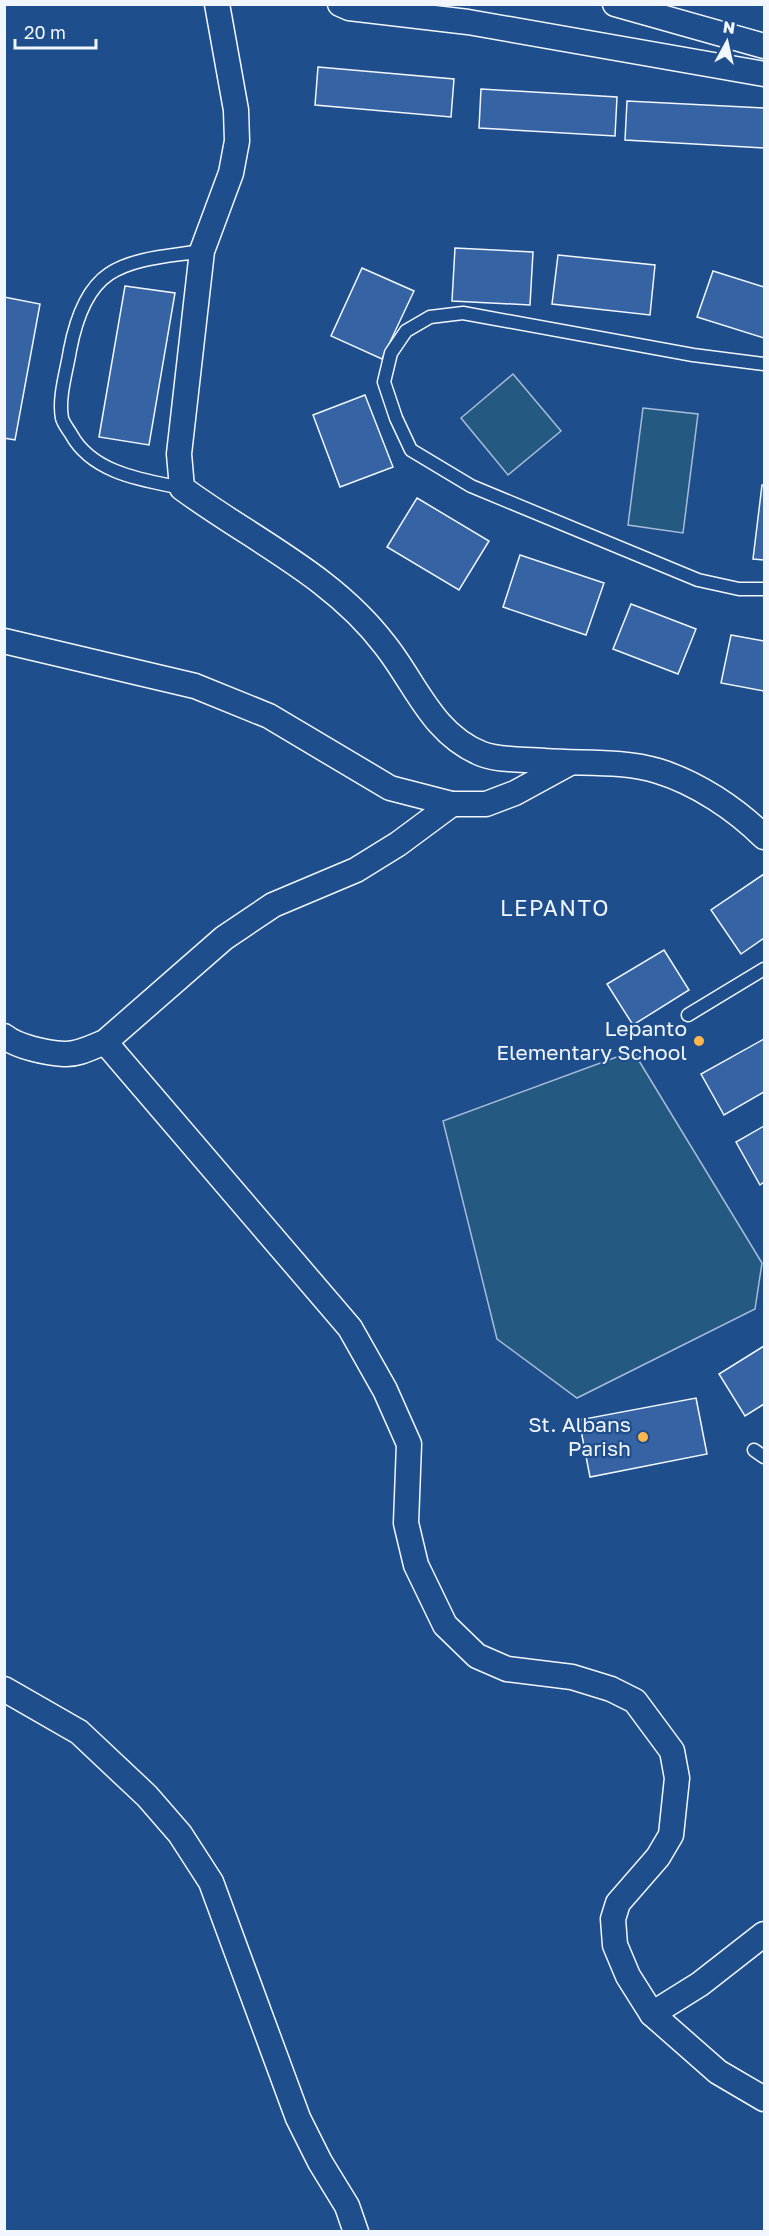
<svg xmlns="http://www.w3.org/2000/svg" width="769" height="2236" viewBox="0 0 769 2236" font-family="'Golos Text',sans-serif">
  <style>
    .green { fill: #245a82; stroke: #a8bbd7; stroke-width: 1.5 }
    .building { fill: #3563a3; stroke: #f2f6ff; stroke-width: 1.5 }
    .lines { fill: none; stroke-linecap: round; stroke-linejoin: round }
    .service-casing { stroke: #f2f6ff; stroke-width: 15 }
    .minor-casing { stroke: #f2f6ff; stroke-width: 27 }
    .service { stroke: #1f4e8c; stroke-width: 12 }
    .minor { stroke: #1f4e8c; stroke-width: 24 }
    .poi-dot { fill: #ffb74d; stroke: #1f4e8c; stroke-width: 2 }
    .labels { text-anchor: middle; stroke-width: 4.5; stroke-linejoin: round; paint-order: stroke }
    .poi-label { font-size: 21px; fill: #f2f6ff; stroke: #1f4e8c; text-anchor: end }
    .neighbourhood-label { font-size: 22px; letter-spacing: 1.5px; fill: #f2f6ff; stroke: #1f4e8c }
  </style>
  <rect width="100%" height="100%" fill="#1f4e8c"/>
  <g class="green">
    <polygon points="513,374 561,431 508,475 461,418"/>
    <polygon points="643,408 698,414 683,533 628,525"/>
    <polygon points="633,1051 762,1263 755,1309 577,1398 497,1339 443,1121"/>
  </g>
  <g class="building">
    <polygon points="318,67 454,79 451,117 315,105"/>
    <polygon points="481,89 617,97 615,136 479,128"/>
    <polygon points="627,101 764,108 764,148 625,140"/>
    <polygon points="455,248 533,252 530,305 452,301"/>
    <polygon points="558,255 655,265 650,315 552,304"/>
    <polygon points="362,268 414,291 382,359 331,336"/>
    <polygon points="713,271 764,287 764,338 697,317"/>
    <polygon points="125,286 175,293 149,445 99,437"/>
    <polygon points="4,297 40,304 15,440 4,438"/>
    <polygon points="365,395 393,467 340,487 313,415"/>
    <polygon points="762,485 764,485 764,560 753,559"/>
    <polygon points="417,498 489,541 459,590 387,547"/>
    <polygon points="520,555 604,583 586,635 503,607"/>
    <polygon points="631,604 696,629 678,674 613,649"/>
    <polygon points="731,635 764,641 764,691 721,683"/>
    <polygon points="764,874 764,938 741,954 711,910"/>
    <polygon points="664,950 689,990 633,1025 607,984"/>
    <polygon points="764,1039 764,1092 724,1115 701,1074"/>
    <polygon points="764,1126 764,1182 760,1185 736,1142"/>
    <polygon points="764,1346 764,1404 745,1416 719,1374"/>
    <polygon points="696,1398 707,1454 590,1477 579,1420"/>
  </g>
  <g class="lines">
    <defs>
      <g id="service">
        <polyline points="764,364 693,355 463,313 430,317 406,331 391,353 384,382 396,418 411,450 471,486 698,580 739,589 764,589"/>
        <path d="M182,488c-40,-8 -90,-15 -111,-54 -3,-5 -8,-11 -9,-16 -4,-21 5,-48 8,-68 5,-26 15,-60 39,-76 25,-17 64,-18 93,-23"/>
        <polyline points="688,1015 764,969"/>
        <polyline points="754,1450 764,1457"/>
      </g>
      <g id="minor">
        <path d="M217,4l19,106 1,31 -6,32 -29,78 -23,203 3,34c69,51 150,87 203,157 31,39 47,89 97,109 18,7 44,5 63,7 37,3 77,-1 113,10 39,12 78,38 106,66"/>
        <polyline points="340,4 349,8 468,22 764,74"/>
        <polyline points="615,4 764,46"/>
        <polyline points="4,641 195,686 269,716 390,788 452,804 486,804 515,793 570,763"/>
        <path d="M4,1036c13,11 43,17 60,18 14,1 28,-7 41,-12l119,-104 49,-33 83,-35 42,-26 54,-40"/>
        <polyline points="105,1042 350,1328 385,1390 409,1444 406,1523 416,1565 445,1625 477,1656 507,1669 572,1677 611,1689 635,1701 672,1751 677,1778 671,1835 658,1857 618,1903 613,1919 615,1945 628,1976 652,2014 718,2072 764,2099"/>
        <polyline points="4,1689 79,1732 147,1796 180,1834 211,1882 298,2118 320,2162 347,2206 356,2232"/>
        <polyline points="652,2014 700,1984 764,1934"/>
      </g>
    </defs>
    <use href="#service" class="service-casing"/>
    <use href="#minor" class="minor-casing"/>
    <use href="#service" class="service"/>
    <use href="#minor" class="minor"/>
  </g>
  <g class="poi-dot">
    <circle cx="699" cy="1041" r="6"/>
    <circle cx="643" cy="1437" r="6"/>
  </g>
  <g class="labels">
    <g class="poi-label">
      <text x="687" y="1036">Lepanto<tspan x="687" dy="24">Elementary School</tspan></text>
      <text x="631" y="1432">St. Albans<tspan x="631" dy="24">Parish</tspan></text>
    </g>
    <g class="neighbourhood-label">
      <text x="555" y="916">LEPANTO</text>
    </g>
  </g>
  <rect width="769" height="2236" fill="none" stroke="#f2f6ff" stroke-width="12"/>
  <g transform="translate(727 42) rotate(8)" stroke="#1f4e8c" stroke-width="4.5" paint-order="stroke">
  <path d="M0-4.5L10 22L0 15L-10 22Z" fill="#f2f6ff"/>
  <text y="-9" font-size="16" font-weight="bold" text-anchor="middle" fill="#f2f6ff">N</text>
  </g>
  <path d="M15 39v9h81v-9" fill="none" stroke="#f2f6ff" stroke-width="3"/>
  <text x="24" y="39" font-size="18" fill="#f2f6ff" stroke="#1f4e8c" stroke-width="4.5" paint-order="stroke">20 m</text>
</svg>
